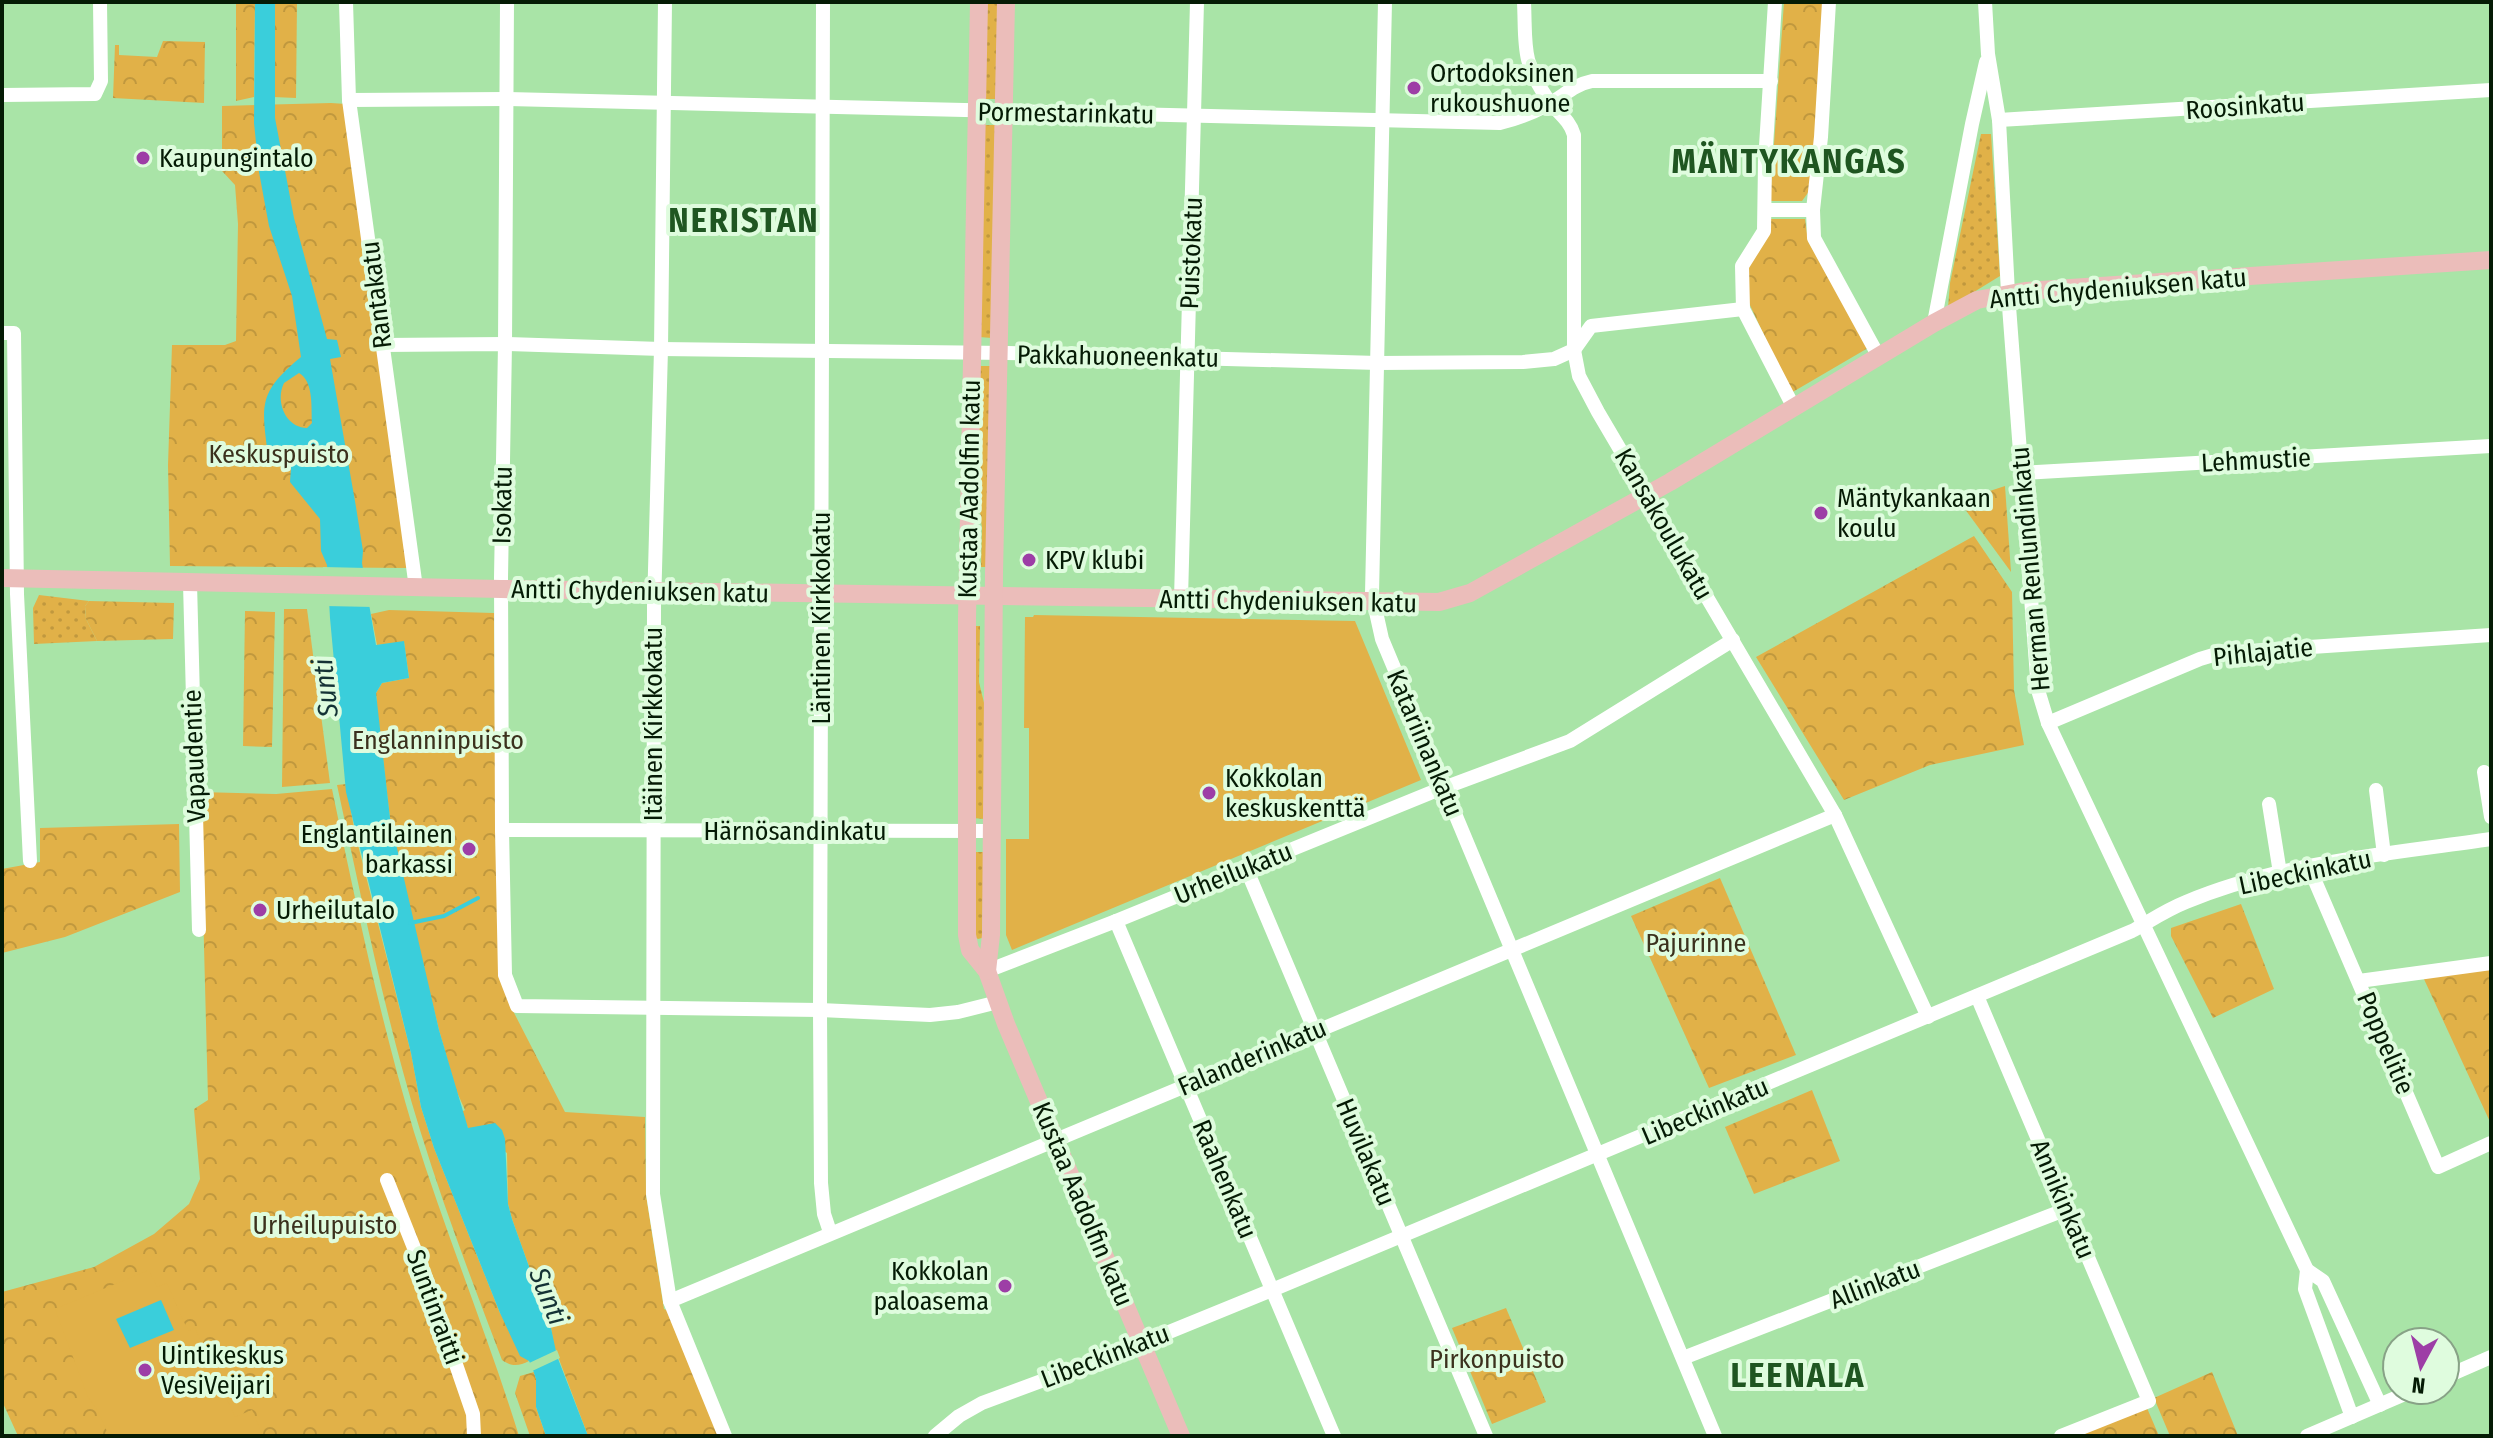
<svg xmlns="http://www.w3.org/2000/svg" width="2493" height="1438" viewBox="0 0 2493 1438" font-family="'Fira Sans Condensed',sans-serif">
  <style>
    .grass { fill: url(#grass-dots) }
    .forest { fill: url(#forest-crowns) }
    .pitch { fill: #e1b148 }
    .water { fill: #3acedb; fill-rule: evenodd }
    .pier { fill: #a9e4a7 }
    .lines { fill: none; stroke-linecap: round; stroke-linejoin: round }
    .stream { stroke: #3acedb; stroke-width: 4 }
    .minor { stroke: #fff; stroke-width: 14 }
    .major { stroke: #ebbdba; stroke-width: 18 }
    .poi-dot { fill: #9d3ea6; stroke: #dffcde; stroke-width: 3 }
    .labels { text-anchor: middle; stroke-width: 8; stroke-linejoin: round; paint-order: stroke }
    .poi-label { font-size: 26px; fill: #051b05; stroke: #dffcde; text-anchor: start }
    .street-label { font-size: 26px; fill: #051b05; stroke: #dffcde }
    .park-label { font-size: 26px; fill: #3b311d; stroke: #dffcde }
    .water-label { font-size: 28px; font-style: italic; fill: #143235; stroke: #dffcde }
    .district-label { font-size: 34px; font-weight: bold; letter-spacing: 2px; fill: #1f5621; stroke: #dffcde }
  </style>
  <defs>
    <pattern id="grass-dots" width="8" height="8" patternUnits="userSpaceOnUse" patternTransform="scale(2)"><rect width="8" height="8" fill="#e1b148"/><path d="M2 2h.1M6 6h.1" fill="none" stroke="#c0983e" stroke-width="1.8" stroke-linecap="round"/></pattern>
    <pattern id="forest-crowns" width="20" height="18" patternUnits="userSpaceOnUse" patternTransform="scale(2)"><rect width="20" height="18" fill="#e1b148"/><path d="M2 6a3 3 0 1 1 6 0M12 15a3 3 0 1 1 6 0" fill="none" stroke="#c0983e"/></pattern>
  </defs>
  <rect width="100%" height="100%" fill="#a9e4a7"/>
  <g class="grass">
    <polygon points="986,2 999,2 996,99 984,99"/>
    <polygon points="984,125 997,125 992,338 979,337"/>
    <polygon points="1981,134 1991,134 2000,276 1948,308 1950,283"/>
    <polygon points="979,366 991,366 987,567 981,567 982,528 977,488"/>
    <polygon points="39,595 89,601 85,606 86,619 97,641 34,644 33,608"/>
    <polygon points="975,626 980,626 979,682 985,707 984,819 973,818"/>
    <polygon points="973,852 984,852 982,938 978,939 975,937"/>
  </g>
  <g class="forest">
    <polygon points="236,2 255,2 254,97 236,101"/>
    <polygon points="275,2 297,2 296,98 273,97"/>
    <polygon points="1784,2 1824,2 1816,136 1810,190 1802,201 1770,201"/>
    <polygon points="163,41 205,42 204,103 113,98 115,45 119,45 119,55 157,57"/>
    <polygon points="331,103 346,104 407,568 170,566 168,465 172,345 225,345 236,341 238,224 235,185 222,171 222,106"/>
    <polygon points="1771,219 1805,219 1808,241 1868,348 1791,393 1749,303 1748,269"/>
    <polygon points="2005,486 2011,572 1959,501"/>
    <polygon points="1974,536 2012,592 2014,690 2024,745 1930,765 1844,800 1756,657"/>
    <polygon points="89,601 174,603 173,639 97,641 86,619 85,606"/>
    <polygon points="284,609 307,609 330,783 282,787"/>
    <polygon points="389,610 494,613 496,858 510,1005 565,1112 645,1117 646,1195 664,1309 680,1315 729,1436 588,1436 554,1346 551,1328 512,1219 508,1204 507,1153 468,1128 461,1112 465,1110 456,1090 439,1030 413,925 390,819 377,708 376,693 382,683 409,678 404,642 377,645 371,614"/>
    <polygon points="245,611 275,612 272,747 243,746"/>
    <path d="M346,784l9,49 56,220 10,54 13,41 66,165 29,48c-10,5 -17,6 -27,-1 -29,-76 -58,-152 -82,-230 -35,-113 -58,-230 -83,-345z"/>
    <path d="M332,789c24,115 48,230 82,343 32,102 73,201 105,304h-501l-16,-35v-109l92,-25 60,-33 35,-30 11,-25 -6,-70 14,-9 -8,-308 76,2z"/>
    <polygon points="179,824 180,892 65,937 2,953 2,869 40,862 40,828"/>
    <polygon points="1720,878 1796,1055 1709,1088 1631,916"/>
    <polygon points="2241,904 2274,989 2213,1018 2171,936 2171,928"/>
    <polygon points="2491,969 2491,1124 2423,977"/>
    <polygon points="1812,1090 1840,1161 1754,1194 1725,1127"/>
    <polygon points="1506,1308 1546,1402 1492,1424 1452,1328"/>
    <polygon points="534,1372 536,1379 536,1407 546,1436 530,1436 515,1393 520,1376"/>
    <polygon points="2212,1372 2238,1436 2170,1436 2154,1398"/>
    <polygon points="2147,1408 2159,1436 2077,1436"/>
  </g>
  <g class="pitch">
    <polygon points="1034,615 1355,621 1421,780 1012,950 1006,935 1006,839 1029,839 1029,728 1024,728 1025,617 1033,617"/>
    <polygon points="149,1270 157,1287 167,1283 188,1331 195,1328 235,1417 252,1410 263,1436 109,1436 98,1411 88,1397 55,1309"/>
  </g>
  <g class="water">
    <path d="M255,2h20v116l19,100 33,121 10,1 4,17 -11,2 26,148 7,44 -1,12 14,82 28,-4 5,37 -27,5 -6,10 14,125 49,212 29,98 27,-5 7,7 3,9 3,65 4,15 39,109 6,28 31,80h-42l-10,-29v-28l-4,-12 -3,-6 -9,-5 -20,-43 -66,-165 -13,-41 -10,-54 -65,-261 -16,-174 -3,-53 -6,-14 -1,-32 -30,-37 1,-14 -23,-13c-7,-52 -9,-63 33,-98l-9,-61 -23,-70 -10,-54 -5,-49zM299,373c15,9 12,34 13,50l-5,5c-22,-1 -32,-27 -23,-45z"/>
    <polygon points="161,1300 174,1330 130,1348 116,1319"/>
  </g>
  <g class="pier">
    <polygon points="323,567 367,568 374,607 325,606"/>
    <polygon points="557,1350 560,1358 530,1372 527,1364"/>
  </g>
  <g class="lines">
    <polyline class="stream" points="410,923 444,916 478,898"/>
    <g class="minor">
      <polyline points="346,2 349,100 416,588"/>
      <polyline points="507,2 505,344 501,578 502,830 505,975 517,1006 820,1010 930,1015 958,1012 998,1002"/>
      <polyline points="665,2 661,349 654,607 653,1194 670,1301 725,1436"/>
      <polyline points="823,2 820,1010 821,1183 824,1214 830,1232"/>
      <polyline points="1385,2 1372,594 1382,639 1715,1436"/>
      <path d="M1524,2c2,45 -3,58 24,98 9,12 22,20 26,35v215l5,26 19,36 237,403 93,202"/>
      <polyline points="1775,2 1765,162 1764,231 1742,266 1743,309 1794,408"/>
      <polyline points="1829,2 1821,137 1813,210 1814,238 1879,357"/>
      <polyline points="1985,2 1988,54 1999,120 2008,293 2038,690 2048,723 2307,1270 2323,1281 2380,1405"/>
      <polyline points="2,95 95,94 101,81 100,2"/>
      <path d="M349,100l157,-1 994,24c17,-4 32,-10 47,-18 17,-9 26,-20 45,-24h179"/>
      <polyline points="1999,120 2491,90"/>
      <polyline points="1766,210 1813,210"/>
      <polyline points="1934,323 1972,124 1986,62"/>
      <polyline points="2,333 14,333 17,594 30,861"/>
      <polyline points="382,345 505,344 661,349 1007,353 1378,363 1523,362 1554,359 1574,350 1591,326 1743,309"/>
      <polyline points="2021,473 2491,446"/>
      <polyline points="190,583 199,930"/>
      <polyline points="1181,599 1197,2"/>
      <polyline points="2048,723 2200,659 2220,653 2491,635"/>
      <polyline points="2484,772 2491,817"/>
      <polyline points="2376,790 2384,855"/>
      <polyline points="2269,804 2280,873"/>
      <polyline points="502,830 992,831"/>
      <polyline points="2309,867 2438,1167 2491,1143"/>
      <polyline points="1246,868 1486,1436"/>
      <polyline points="1116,921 1334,1436"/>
      <polyline points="987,971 1116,921 1430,793 1570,741 1733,640"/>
      <polyline points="2359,981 2491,963"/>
      <polyline points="1977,996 2149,1401 2061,1436"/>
      <polyline points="387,1180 428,1283 473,1414 474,1436"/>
      <polyline points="2307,1270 2305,1289 2352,1417"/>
      <polyline points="670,1301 1835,815"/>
      <polyline points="1683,1358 2067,1209"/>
      <polyline points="2445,1377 2491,1357"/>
      <path d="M935,1436l24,-20 23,-13 143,-53 147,-60 860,-359c18,-10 34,-21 54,-29 95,-40 203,-48 305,-63"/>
      <polyline points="2307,1436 2414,1390"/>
    </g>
    <g class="major">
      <polyline points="979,2 967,619 967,935 970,950 987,971 1006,1024 1181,1436"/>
      <polyline points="2,578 501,589 1439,602 1470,593 1670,482 1934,323 1977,300 2025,291 2491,260"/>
      <polyline points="987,971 991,935 994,573 1006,2"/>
    </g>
  </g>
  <g class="poi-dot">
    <circle cx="1414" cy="88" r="8"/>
    <circle cx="143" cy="158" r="8"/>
    <circle cx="1821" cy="513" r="8"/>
    <circle cx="1029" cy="560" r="8"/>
    <circle cx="1209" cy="793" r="8"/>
    <circle cx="469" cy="849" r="8"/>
    <circle cx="260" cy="910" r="8"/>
    <circle cx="1005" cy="1286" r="8"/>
    <circle cx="145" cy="1370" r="8"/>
  </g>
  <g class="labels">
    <g class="poi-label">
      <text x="1430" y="82">Ortodoksinen<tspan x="1430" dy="30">rukoushuone</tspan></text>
      <text x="159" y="167">Kaupungintalo</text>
      <text x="1837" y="507">Mäntykankaan<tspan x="1837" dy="30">koulu</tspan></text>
      <text x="1045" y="569">KPV klubi</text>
      <text x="1225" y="787">Kokkolan<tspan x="1225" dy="30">keskuskenttä</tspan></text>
      <text x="453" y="843" text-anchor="end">Englantilainen<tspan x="453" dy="30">barkassi</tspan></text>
      <text x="276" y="919">Urheilutalo</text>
      <text x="989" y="1280" text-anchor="end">Kokkolan<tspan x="989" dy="30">paloasema</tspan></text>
      <text x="161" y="1364">Uintikeskus<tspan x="161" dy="30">VesiVeijari</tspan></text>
    </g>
    <g class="street-label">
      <text transform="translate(2245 106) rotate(-4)" y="9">Roosinkatu</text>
      <text transform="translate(1066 113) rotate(1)" y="9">Pormestarinkatu</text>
      <text transform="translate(1191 253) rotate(-88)" y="9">Puistokatu</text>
      <text transform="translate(2118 288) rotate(-5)" y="9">Antti Chydeniuksen katu</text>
      <text transform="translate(376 295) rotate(-97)" y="9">Rantakatu</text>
      <text transform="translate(1118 356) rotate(1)" y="9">Pakkahuoneenkatu</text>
      <text transform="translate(2256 460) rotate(-3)" y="9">Lehmustie</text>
      <text transform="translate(969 489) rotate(-89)" y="9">Kustaa Aadolfin katu</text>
      <text transform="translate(502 505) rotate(-89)" y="9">Isokatu</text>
      <text transform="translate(1664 524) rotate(60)" y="9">Kansakoulukatu</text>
      <text transform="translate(2030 569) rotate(-95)" y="9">Herman Renlundinkatu</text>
      <text transform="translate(640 591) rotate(1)" y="9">Antti Chydeniuksen katu</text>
      <text transform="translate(1288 601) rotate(1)" y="9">Antti Chydeniuksen katu</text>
      <text transform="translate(821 618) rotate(-90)" y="9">Läntinen Kirkkokatu</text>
      <text transform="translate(2263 652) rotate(-6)" y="9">Pihlajatie</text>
      <text transform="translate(653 724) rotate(-90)" y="9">Itäinen Kirkkokatu</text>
      <text transform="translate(1425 743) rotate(67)" y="9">Katariinankatu</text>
      <text transform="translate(194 756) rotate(-92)" y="9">Vapaudentie</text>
      <text x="795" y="840">Härnösandinkatu</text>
      <text transform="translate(2305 872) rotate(-12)" y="9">Libeckinkatu</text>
      <text transform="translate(1233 873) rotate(-22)" y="9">Urheilukatu</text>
      <text transform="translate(2386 1043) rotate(67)" y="9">Poppelitie</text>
      <text transform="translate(1252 1057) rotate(-23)" y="9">Falanderinkatu</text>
      <text transform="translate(1705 1111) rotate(-23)" y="9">Libeckinkatu</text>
      <text transform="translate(1366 1152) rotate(67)" y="9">Huvilakatu</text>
      <text transform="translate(1225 1179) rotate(67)" y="9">Raahenkatu</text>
      <text transform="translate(2063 1199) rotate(67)" y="9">Annikinkatu</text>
      <text transform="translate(1083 1204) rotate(67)" y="9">Kustaa Aadolfin katu</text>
      <text transform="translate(1875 1284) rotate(-21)" y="9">Allinkatu</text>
      <text transform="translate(435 1307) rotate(70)" y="9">Suntinraitti</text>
      <text transform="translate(1105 1356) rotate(-21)" y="9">Libeckinkatu</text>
    </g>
    <g class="park-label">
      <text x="279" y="463">Keskuspuisto</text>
      <text x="438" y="749">Englanninpuisto</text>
      <text x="1696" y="952">Pajurinne</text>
      <text x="325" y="1234">Urheilupuisto</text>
      <text x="1497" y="1368">Pirkonpuisto</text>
    </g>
    <g class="water-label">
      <text transform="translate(325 688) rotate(-96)" y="10">Sunti</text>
      <text transform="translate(549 1296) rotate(68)" y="10">Sunti</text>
    </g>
    <g class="district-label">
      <text x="1789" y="173">MÄNTYKANGAS</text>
      <text x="744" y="232">NERISTAN</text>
      <text x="1798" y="1387">LEENALA</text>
    </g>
  </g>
  <rect width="2493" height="1438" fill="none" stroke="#051b05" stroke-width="8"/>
  <g transform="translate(2421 1366) rotate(187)"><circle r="38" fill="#dffcde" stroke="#88a287" stroke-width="2"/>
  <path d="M0-6L14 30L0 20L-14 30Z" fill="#9d3ea6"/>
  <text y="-12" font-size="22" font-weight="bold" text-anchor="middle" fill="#051b05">N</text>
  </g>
</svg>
